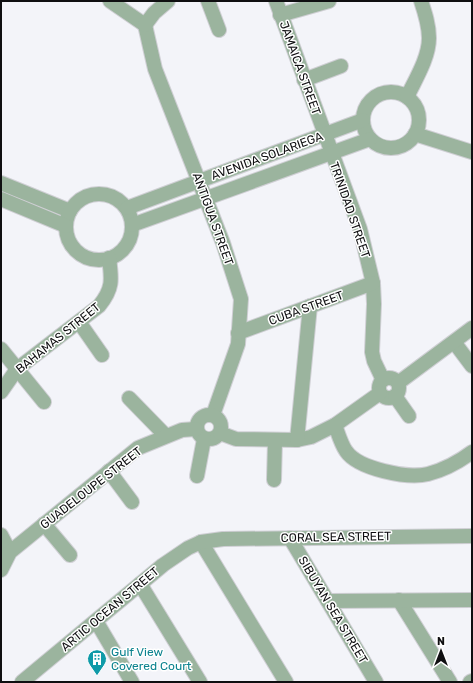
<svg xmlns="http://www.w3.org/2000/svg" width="473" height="683" viewBox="0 0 473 683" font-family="Rubik,sans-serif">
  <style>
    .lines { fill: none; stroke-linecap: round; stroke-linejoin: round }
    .street-casing { stroke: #cfcfd4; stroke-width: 16 }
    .street { stroke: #9bb49e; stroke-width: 14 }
    .labels { text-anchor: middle; stroke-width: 3; stroke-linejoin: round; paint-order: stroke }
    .street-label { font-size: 12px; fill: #0f0f11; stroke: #fff }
    .culture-label { font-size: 12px; fill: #0d838f; stroke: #fff; text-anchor: start }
  </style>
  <rect width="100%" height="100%" fill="#f3f4f9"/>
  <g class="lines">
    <defs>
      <g id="street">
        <polyline points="110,1 145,25"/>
        <polyline points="208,1 219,30"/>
        <polyline points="276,1 360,229 373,283 374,304 372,352 374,361 383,380"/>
        <polyline points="280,15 329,1"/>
        <polyline points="145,25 155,69 223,243 241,299 238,344 213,415"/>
        <polyline points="145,25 154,13 168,1"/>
        <polyline points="304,80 341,66"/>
        <circle cx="391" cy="120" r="28"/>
        <path d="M407,97c8,-17 22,-39 22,-59 0,-13 -4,-25 -8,-37"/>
        <polyline points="415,134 472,152"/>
        <polyline points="1,183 70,211"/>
        <circle cx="99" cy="227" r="33"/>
        <polyline points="1,199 66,226"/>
        <polyline points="127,208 363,120"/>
        <polyline points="132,225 370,139"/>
        <polyline points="79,322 102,355"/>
        <polyline points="238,333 373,283"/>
        <polyline points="454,342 472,366"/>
        <polyline points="1,349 44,402"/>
        <circle cx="389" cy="388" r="10"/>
        <polyline points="398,383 472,328"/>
        <path d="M1,392l16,-23 82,-63c14,-17 13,-26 10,-48"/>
        <polyline points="395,396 409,416"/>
        <polyline points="129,398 166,436"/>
        <circle cx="209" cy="427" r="12"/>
        <path d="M335,425c3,8 6,19 11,26 12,18 62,28 82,23 15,-4 32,-13 44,-22"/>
        <polyline points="220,433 236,439 297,440 311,437 335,425 380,393"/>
        <polyline points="297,440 310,306"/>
        <polyline points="109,471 132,502"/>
        <polyline points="197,476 204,439"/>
        <polyline points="274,480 275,440"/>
        <polyline points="44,524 70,555"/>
        <polyline points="1,535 10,552"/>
        <polyline points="290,538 376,682"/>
        <polyline points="201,542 286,682"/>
        <polyline points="1,570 10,552 138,448 182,430 196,429"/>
        <polyline points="140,584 200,682"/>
        <polyline points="399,600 450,682"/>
        <polyline points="328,601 472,600"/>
        <polyline points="96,621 132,682"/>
        <polyline points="22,682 163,565 188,548 201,542 223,539 472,536"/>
        <polyline points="470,682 472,681"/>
      </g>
    </defs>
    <use href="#street" class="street-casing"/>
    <use href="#street" class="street"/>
  </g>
  <defs>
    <symbol id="building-pin" viewBox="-11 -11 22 30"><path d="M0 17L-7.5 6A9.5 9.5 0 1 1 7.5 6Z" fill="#0f9aa8" stroke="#fff"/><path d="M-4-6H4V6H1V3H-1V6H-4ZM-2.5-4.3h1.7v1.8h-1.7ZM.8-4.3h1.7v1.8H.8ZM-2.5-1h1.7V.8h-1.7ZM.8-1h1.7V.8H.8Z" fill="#fff"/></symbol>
  </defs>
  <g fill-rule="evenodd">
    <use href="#building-pin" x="86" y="648" width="22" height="30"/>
  </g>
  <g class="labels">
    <g class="street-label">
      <text transform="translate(300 68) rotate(70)" y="4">JAMAICA STREET</text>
      <text transform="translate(267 156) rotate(-20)" y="4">AVENIDA SOLARIEGA</text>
      <text transform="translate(350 210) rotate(71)" y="4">TRINIDAD STREET</text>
      <text transform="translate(213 219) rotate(70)" y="4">ANTIGUA STREET</text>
      <text transform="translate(306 308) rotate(-20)" y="4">CUBA STREET</text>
      <text transform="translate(58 338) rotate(-39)" y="4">BAHAMAS STREET</text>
      <text transform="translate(91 488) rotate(-38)" y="4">GUADELOUPE STREET</text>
      <text transform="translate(336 537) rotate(-1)" y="4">CORAL SEA STREET</text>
      <text transform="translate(110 609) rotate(-40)" y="4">ARTIC OCEAN STREET</text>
      <text transform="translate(333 610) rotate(59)" y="4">SIBUYAN SEA STREET</text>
    </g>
    <g class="culture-label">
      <text x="111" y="656">Gulf View<tspan x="111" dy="14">Covered Court</tspan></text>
    </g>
  </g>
  <rect width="473" height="683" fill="none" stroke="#0f0f11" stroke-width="4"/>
  <g transform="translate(441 651)" stroke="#ffffff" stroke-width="3" paint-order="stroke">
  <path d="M0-3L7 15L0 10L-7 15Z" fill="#0f0f11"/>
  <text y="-6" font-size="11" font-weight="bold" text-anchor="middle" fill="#0f0f11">N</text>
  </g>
</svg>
